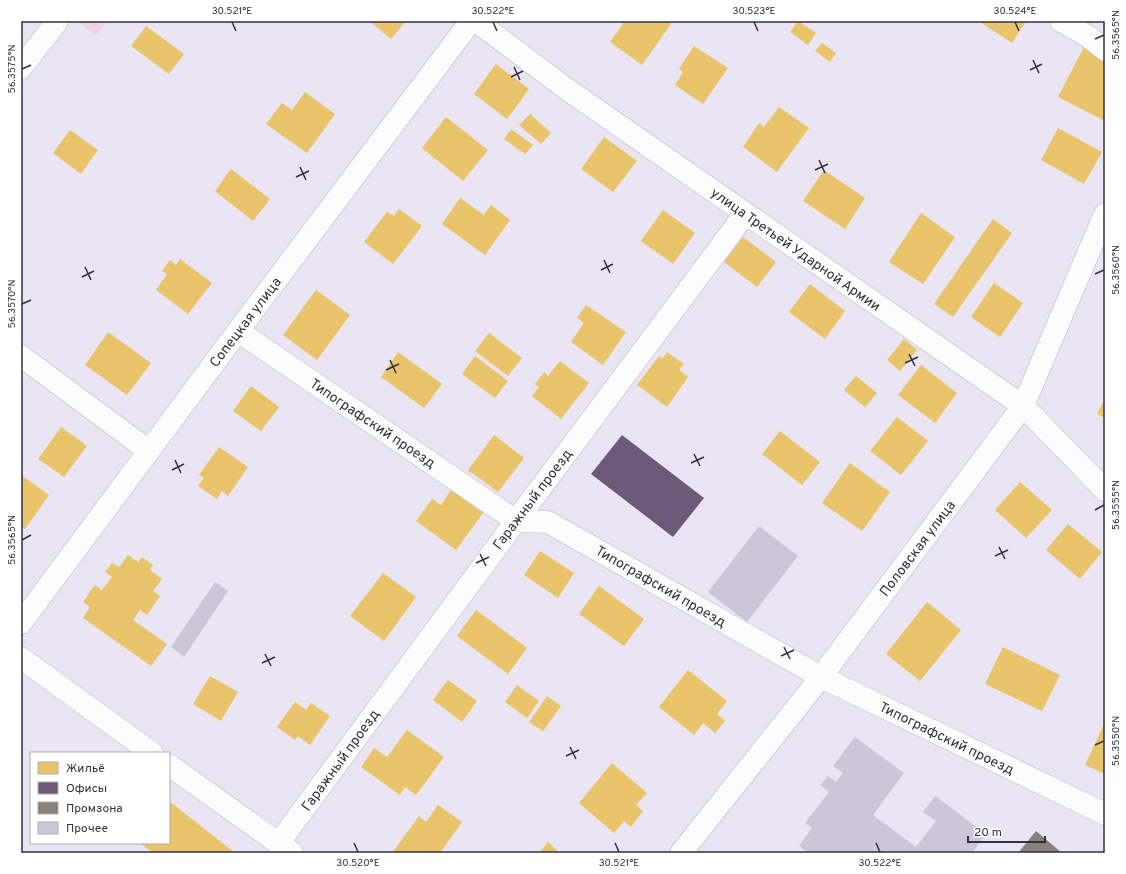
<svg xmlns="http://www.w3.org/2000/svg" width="1126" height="874" viewBox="0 0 1126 874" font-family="Overpass,sans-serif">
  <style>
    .green { fill: #eed2df }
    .homes { fill: #e9c46a }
    .offices { fill: #6d597a }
    .industry { fill: #8a817c }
    .building { fill: #ccc7d8 }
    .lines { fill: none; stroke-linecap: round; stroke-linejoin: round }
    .minor-casing { stroke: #b9b4c4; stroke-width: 23 }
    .minor { stroke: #fcfbfd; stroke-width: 22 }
    .ticks { fill: none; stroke: #352e44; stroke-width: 1.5 }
    .labels { text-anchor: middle; stroke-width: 4; stroke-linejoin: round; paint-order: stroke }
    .street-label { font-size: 14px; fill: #352e44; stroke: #fff }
    .neatline { fill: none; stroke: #352e44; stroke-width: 1.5 }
    .ticks-label { font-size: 10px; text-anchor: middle; fill: #352e44 }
  </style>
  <rect width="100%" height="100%" fill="#e9e5f2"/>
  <polygon class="green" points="77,21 107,21 96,36"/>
  <g class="homes">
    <polygon points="369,21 406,21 391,39"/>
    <polygon points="625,21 667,21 671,24 642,65 610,42"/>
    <polygon points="798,21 816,33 808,45 790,32"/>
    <polygon points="981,21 1026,21 1012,43 980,22"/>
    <polygon points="146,26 184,54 169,74 131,46"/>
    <polygon points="822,43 836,53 830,62 815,51"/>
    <polygon points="694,46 728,68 703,104 675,85 683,72 679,69"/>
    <polygon points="1084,47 1105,59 1105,121 1058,97"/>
    <polygon points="496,64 529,89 507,119 474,94"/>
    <polygon points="305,92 335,114 307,153 266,124 282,103 292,110"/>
    <polygon points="779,107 809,128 777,172 743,147 759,123 764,127"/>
    <polygon points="530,114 551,133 541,144 519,125"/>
    <polygon points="446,117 488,150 463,181 422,148"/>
    <polygon points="1058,128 1102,152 1084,184 1041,160"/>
    <polygon points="511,129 533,145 525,154 504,139"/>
    <polygon points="70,130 98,150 81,174 53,153"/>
    <polygon points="604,137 637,161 613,192 581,169"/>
    <polygon points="231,169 270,199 253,221 215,191"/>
    <polygon points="824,170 865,198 845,229 803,201"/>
    <polygon points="460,198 484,215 491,205 510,220 485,255 442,224"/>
    <polygon points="399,209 422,226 393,264 364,242 387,212 394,216"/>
    <polygon points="663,210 695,233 673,264 641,241"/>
    <polygon points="921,213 955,237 923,284 889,262"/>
    <polygon points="993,219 1012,233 953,317 934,304"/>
    <polygon points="743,237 776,262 757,287 724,262"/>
    <polygon points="180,259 212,283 188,314 156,290 167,274 162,271 170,260 176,265"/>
    <polygon points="994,283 1023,303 1000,337 971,317"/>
    <polygon points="810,284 845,311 825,339 789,312"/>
    <polygon points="316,290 350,315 317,360 283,335"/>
    <polygon points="586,305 626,332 603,365 571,342 584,323 577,318"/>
    <polygon points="108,332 151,363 127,395 85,365"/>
    <polygon points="489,333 522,358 508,376 475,351"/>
    <polygon points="904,339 917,350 900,371 887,360"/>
    <polygon points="398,352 442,384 424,408 381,377"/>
    <polygon points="667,352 684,364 679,370 688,377 667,407 637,385 659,356 663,358"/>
    <polygon points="475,356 508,381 495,398 462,374"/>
    <polygon points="560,361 589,383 561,419 532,396 539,387 535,384 544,372 548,376"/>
    <polygon points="921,365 957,393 935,423 898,395"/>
    <polygon points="856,376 877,393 865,407 844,390"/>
    <polygon points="251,386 279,407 261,431 233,411"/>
    <polygon points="1105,399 1105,418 1097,414"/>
    <polygon points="897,417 928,441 901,475 870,451"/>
    <polygon points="61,427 87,446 64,477 38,459"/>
    <polygon points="780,431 820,462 802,485 762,454"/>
    <polygon points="494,435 524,458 498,492 468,470"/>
    <polygon points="219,447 248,467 228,496 222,491 217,499 198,486 204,478 199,475"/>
    <polygon points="850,463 890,492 862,531 822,503"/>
    <polygon points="21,475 49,495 25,529 21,526"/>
    <polygon points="1020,482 1052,510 1026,538 995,510"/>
    <polygon points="451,490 483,513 456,550 416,521 432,499 441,505"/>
    <polygon points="1068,524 1102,552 1080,579 1046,550"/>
    <polygon points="540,551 574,573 558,598 524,575"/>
    <polygon points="128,555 138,562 142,557 153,565 150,570 162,579 153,591 160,596 147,615 140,610 133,620 167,644 151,666 83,618 90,607 83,602 95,585 102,590 112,577 105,572 112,563 119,567"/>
    <polygon points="383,573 416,597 384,641 350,616"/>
    <polygon points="599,586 644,619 624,646 579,614"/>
    <polygon points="927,602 961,630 920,681 886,654"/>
    <polygon points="476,610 527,648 508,674 457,636"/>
    <polygon points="1003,647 1060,675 1042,711 985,684"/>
    <polygon points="688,670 727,701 717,714 725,721 715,733 703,723 694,735 659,707"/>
    <polygon points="210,676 238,692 221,721 193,704"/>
    <polygon points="448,680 477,701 462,722 433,700"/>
    <polygon points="517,685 539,701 527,718 505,702"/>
    <polygon points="547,696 561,706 543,731 529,722"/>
    <polygon points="295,702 306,710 311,703 330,716 310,745 298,736 295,740 277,727"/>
    <polygon points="1105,722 1105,774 1085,765"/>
    <polygon points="407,730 444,757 416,795 405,787 400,795 361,767 374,748 387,757"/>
    <polygon points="612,763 647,793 636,805 643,811 631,827 624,821 614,833 579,803"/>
    <polygon points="169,801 235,853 153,853 140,843 169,843"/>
    <polygon points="438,805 462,822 440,853 392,853 419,816 426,822"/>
    <polygon points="548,842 560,853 539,853"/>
  </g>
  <polygon class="offices" points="622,435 704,498 673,537 591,474"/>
  <polygon class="industry" points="1036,831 1062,853 1018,853"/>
  <g class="building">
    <polygon points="759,526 798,556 747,622 708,592"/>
    <polygon points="215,582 228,591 184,657 171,647"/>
    <polygon points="855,737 904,773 873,815 916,847 936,821 923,812 935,796 986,834 972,853 808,853 799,846 812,828 805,823 829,792 820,785 828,776 836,782 843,773 833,766"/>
  </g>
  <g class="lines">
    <defs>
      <g id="minor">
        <polyline points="476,21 568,90 1023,406 1105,490"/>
        <polyline points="1061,21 1089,37 1105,50"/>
        <polyline points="21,68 56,23 53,21"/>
        <polyline points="238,331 516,521 548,522 821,677 1105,814"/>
        <polyline points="21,356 149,451"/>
        <polyline points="21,623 238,331 471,21"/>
        <polyline points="21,658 152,753"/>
        <polyline points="169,765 292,853"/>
        <polyline points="278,844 516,521 745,214"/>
        <polyline points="681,853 821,677 1023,406 1105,214"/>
      </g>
    </defs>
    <use href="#minor" class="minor-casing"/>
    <use href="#minor" class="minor"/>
  </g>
  <path class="ticks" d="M232,22l4,9M493,22l4,9M754,22l4,9M1015,22l4,9M1095,39l9,-4M1033,60l6,13M514,67l6,13M22,69l9,-4M1030,70l12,-6M511,77l12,-6M819,160l6,13M300,167l6,13M815,170l13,-6M296,177l13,-6M604,260l6,13M85,267l6,13M601,270l12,-6M1095,274l9,-4M82,277l12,-6M22,304l9,-4M909,354l6,12M390,360l6,13M905,363l13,-6M386,370l13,-6M694,454l6,12M175,460l6,13M691,463l13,-6M172,470l12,-6M1095,510l9,-5M22,540l9,-5M999,547l6,12M480,554l6,12M995,556l13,-6M476,563l13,-6M784,647l6,12M265,654l6,12M781,656l13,-6M262,663l13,-6M1095,745l9,-4M570,747l6,12M566,756l13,-6M354,843l4,9M615,843l4,9M876,843l4,9"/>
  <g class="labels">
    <g class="street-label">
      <text transform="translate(796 249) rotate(35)" y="5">улица Третьей Ударной Армии</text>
      <text transform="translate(245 322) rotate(-53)" y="5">Сопецкая улица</text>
      <text transform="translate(373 423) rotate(34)" y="5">Типографский проезд</text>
      <text transform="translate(532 499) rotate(-53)" y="5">Гаражный проезд</text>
      <text transform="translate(917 548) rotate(-53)" y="5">Половская улица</text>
      <text transform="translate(661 586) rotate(30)" y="5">Типографский проезд</text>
      <text transform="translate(947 738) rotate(26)" y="5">Типографский проезд</text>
      <text transform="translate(340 760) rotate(-54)" y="5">Гаражный проезд</text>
    </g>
  </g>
  <rect width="1126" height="874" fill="none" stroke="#ffffff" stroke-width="44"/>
  <rect x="30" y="752" width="140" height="92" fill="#ffffff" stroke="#aeabb4"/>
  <rect x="38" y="762" width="20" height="12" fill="#e9c46a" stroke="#aeabb4"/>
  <text x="66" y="772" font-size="12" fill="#352e44">Жильё</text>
  <rect x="38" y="782" width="20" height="12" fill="#6d597a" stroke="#aeabb4"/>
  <text x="66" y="792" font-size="12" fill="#352e44">Офисы</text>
  <rect x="38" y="802" width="20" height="12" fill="#8a817c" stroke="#aeabb4"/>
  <text x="66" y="812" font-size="12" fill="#352e44">Промзона</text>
  <rect x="38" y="822" width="20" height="12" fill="#ccc7d8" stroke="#aeabb4"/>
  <text x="66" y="832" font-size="12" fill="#352e44">Прочее</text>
  <path d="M968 836v6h77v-6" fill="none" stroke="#352e44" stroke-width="2"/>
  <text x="974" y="836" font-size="12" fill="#352e44" stroke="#ffffff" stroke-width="3" paint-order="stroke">20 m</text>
  <rect x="22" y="22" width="1082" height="830" class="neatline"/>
  <g class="ticks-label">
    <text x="232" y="14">30.521°E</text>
    <text x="493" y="14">30.522°E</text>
    <text x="754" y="14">30.523°E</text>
    <text x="1015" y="14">30.524°E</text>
    <text transform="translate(1115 35) rotate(-90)" y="4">56.3565°N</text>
    <text transform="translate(11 69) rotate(-90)" y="4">56.3575°N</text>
    <text transform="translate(1115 270) rotate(-90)" y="4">56.3560°N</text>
    <text transform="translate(11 304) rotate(-90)" y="4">56.3570°N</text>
    <text transform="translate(1115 505) rotate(-90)" y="4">56.3555°N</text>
    <text transform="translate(11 540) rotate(-90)" y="4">56.3565°N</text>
    <text transform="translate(1115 741) rotate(-90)" y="4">56.3550°N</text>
    <text x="358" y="866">30.520°E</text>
    <text x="619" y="866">30.521°E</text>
    <text x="880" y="866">30.522°E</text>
  </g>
</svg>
